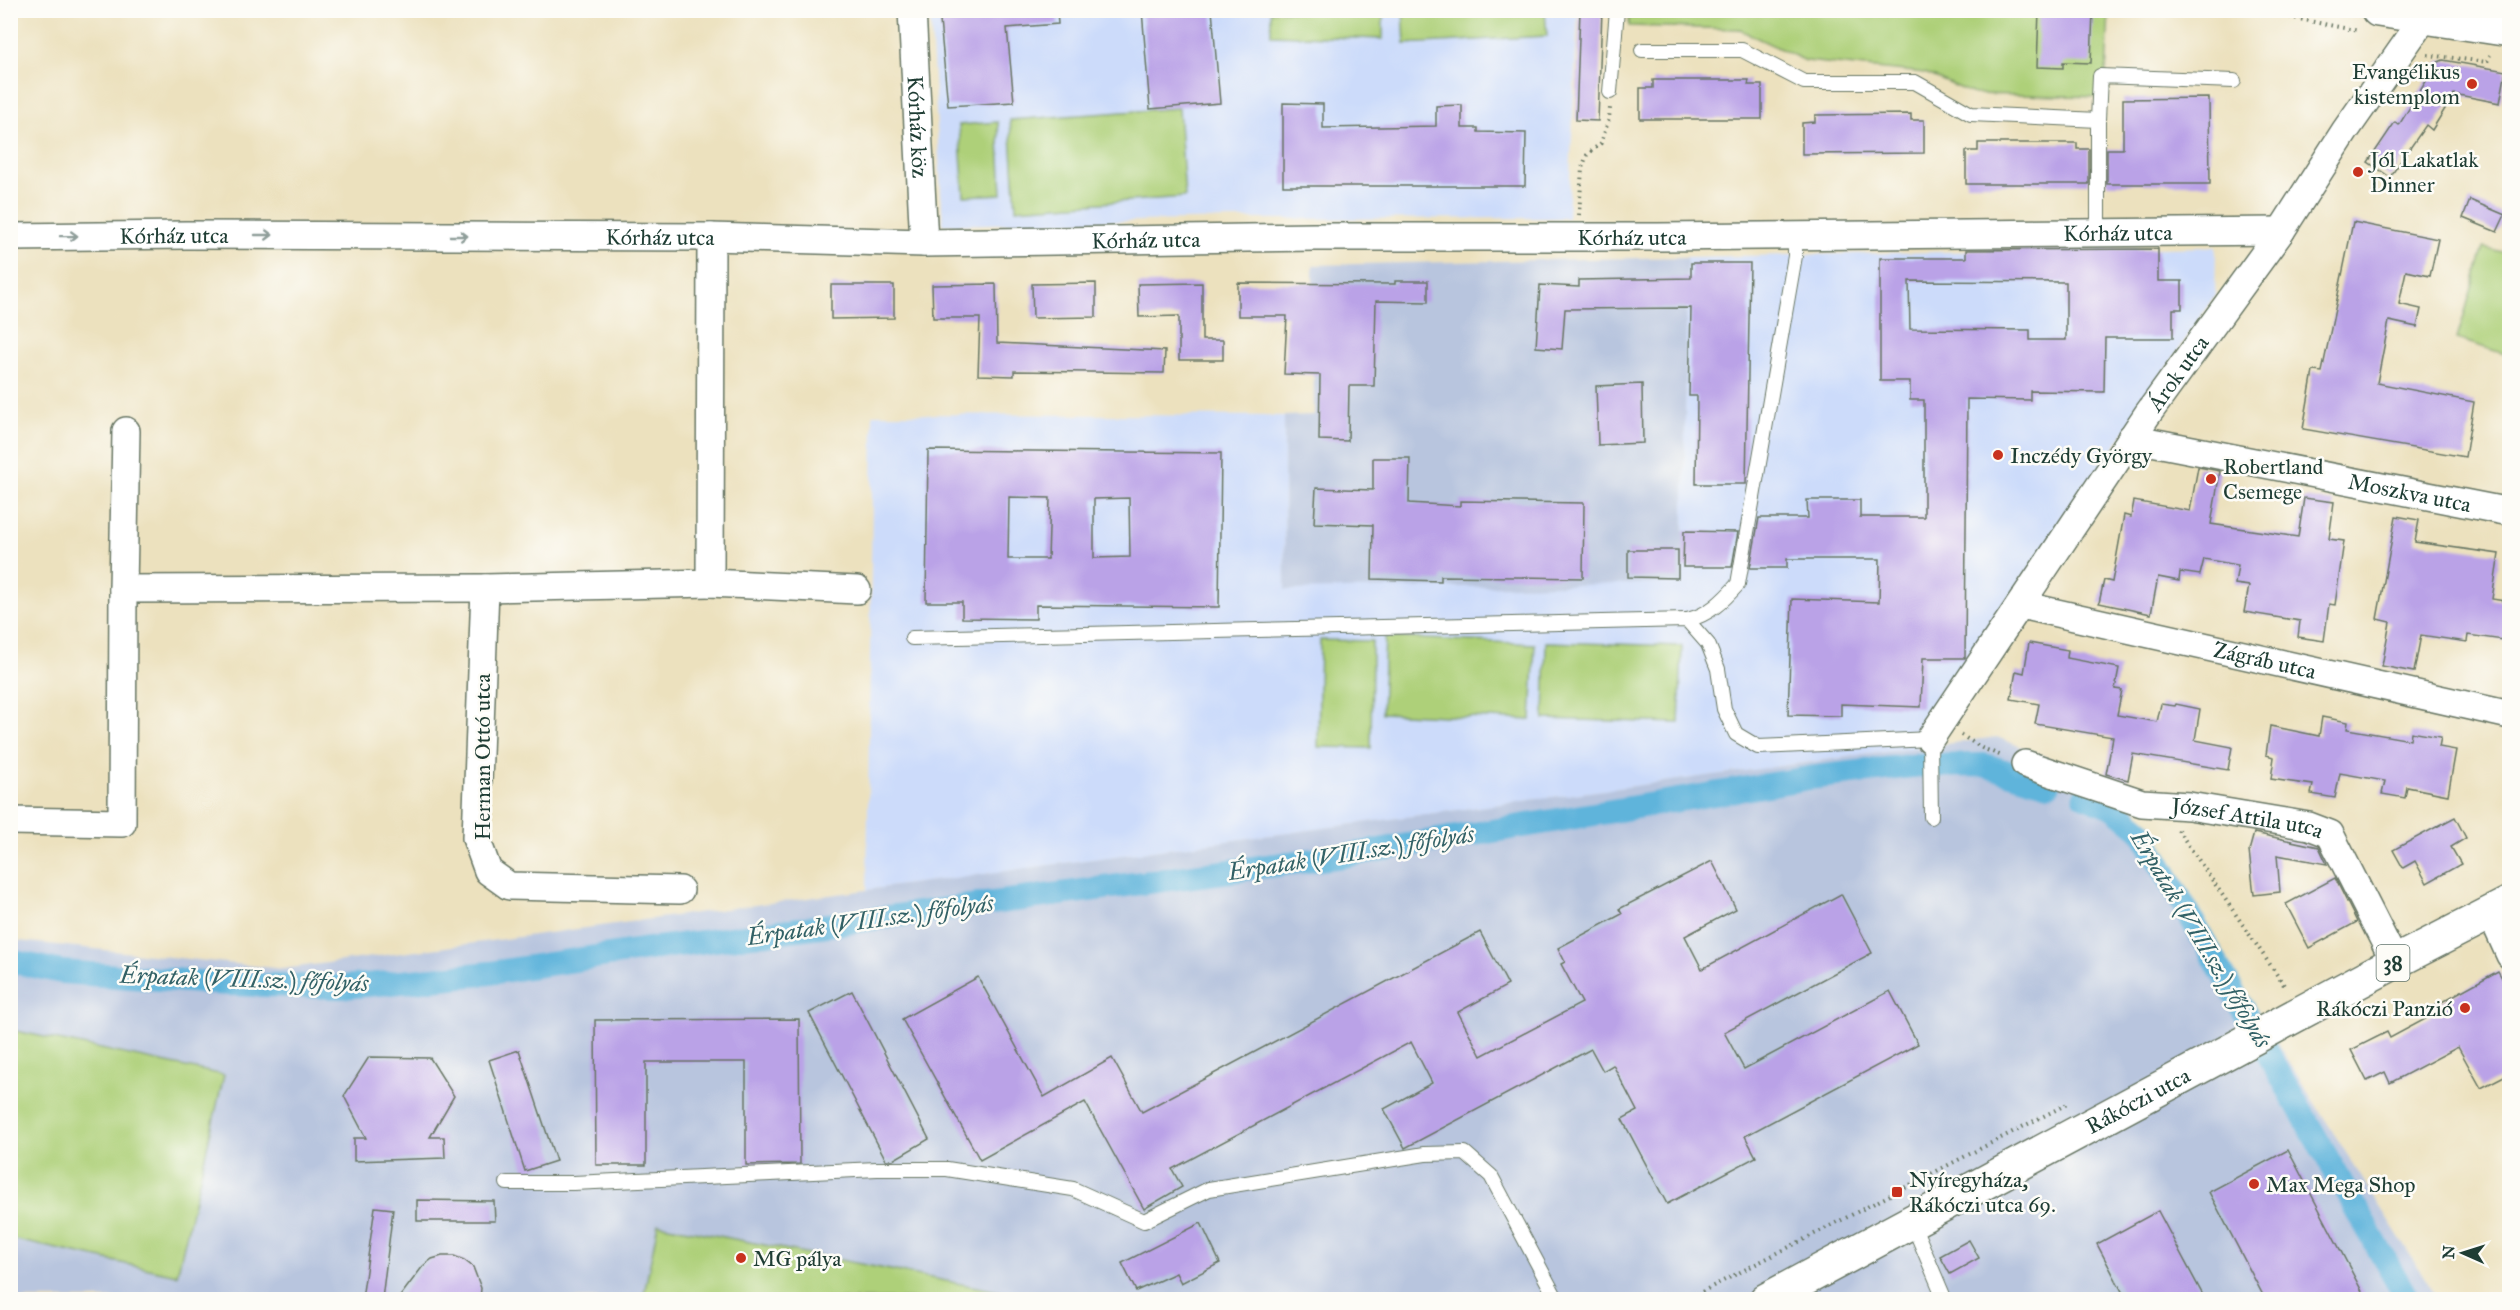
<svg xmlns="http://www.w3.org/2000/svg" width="2520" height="1310" viewBox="0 0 2520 1310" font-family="'IM FELL Great Primer',serif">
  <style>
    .built { fill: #ccdbfa }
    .industrial { fill: #b8c5de }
    .green { fill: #aed079; stroke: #668656; stroke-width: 1.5 }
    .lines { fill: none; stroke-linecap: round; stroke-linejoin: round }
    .canal { stroke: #5eb4db; stroke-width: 24 }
    .building { fill: #baa2e7; fill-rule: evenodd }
    .service-casing { stroke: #677664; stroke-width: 16 }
    .minor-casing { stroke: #677664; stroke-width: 30 }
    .primary-casing { stroke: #677664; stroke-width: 36 }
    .path { stroke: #677664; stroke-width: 4; stroke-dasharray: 1.5 4.5; stroke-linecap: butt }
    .service { stroke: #fff; stroke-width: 14 }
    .minor { stroke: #fff; stroke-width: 27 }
    .primary { stroke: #fff; stroke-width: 33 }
    .oneway { stroke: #8f9e9a }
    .poi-dot { fill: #c8321e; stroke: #fdfcf7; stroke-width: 2 }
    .labels { text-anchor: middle; stroke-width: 5; stroke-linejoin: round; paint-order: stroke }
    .shield { fill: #fdfcf7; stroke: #62766e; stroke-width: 1.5 }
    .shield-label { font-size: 21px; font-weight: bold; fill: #1f3d34 }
    .poi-label { font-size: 22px; fill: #1f3d34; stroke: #fdfcf7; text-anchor: start }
    .street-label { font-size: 22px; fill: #1f3d34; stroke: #fdfcf7 }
    .water-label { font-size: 24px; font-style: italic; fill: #326166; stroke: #fdfcf7 }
  </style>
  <rect width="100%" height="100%" fill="#fdfcf7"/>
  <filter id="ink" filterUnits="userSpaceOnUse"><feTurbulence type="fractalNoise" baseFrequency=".0167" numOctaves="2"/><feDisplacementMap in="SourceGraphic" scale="12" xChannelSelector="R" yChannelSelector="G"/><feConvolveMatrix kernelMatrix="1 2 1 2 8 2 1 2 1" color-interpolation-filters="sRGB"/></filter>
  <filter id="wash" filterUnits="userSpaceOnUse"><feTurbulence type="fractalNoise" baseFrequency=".008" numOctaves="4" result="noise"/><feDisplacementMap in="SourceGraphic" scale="24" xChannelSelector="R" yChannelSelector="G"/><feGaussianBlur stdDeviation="1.35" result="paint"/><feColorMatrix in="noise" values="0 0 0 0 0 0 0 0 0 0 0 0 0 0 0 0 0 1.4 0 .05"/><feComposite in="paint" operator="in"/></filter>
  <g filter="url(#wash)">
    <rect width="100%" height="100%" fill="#ece1be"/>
    <g class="built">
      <polygon points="930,11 1578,11 1568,218 1234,219 943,225"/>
      <polygon points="2216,247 2215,295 1915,748 867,890 873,414 1284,416 1285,590 1683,567 1687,257"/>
    </g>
    <g class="industrial">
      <polygon points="1687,257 1683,583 1285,590 1284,416 1314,415 1313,265"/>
      <polygon points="1997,737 2124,789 2272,1035 2438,1299 11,1299 10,940 283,969"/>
    </g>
    <g class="green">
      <polygon points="1629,10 2109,11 2105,97 1974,94 1925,73 1806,61 1738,29 1629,26"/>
      <polygon points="1271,11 1383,11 1383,39 1271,35"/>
      <polygon points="1403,11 1545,11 1547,36 1405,44"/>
      <polygon points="1179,108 1185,197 1016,209 1010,120"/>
      <polygon points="998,122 1002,194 964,196 959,125"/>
      <polygon points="2484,247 2509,254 2508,355 2457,339"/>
      <polygon points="1385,637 1535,644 1531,720 1382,713"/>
      <polygon points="1320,640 1372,641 1371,748 1318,747"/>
      <polygon points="1546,642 1682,646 1679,723 1544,719"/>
      <polygon points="11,1030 224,1075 177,1275 11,1239"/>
      <polygon points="658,1224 1002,1292 1000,1299 643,1299"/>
    </g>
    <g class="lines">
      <g class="canal">
        <polyline points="2085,796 2113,807 2141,830 2408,1300"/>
        <polyline points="10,961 62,972 229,984 342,987 413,981 490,973 641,950 1343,856 1809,778 1911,766 1984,765 2049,784"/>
      </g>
    </g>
    <g id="blocks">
      <g class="building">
        <polygon points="939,10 1057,10 1058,24 1007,28 1014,102 948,106"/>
        <polygon points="1142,10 1212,10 1220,103 1150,109"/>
        <polygon points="1580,10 1602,10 1598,121 1576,120"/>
        <polygon points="2039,10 2093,10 2091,63 2063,62 2063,68 2037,67"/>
        <polygon points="2443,60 2506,71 2500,103 2454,94 2432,130 2426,125 2390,177 2368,162 2395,122 2399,125 2438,62"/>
        <polygon points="1653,80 1749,80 1748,85 1762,85 1762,119 1640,119 1640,88 1653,88"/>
        <polygon points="2209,98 2210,184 2107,184 2107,149 2123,149 2123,99"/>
        <polygon points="1283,103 1323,104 1323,128 1436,126 1436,106 1462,105 1462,128 1478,128 1478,132 1526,133 1525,186 1283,186"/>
        <polygon points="1911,114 1911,120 1924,120 1924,153 1802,154 1802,123 1815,122 1815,115"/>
        <polygon points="1978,143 2077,143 2077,149 2089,149 2089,184 1966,184 1966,151 1978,151"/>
        <polygon points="2470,200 2505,215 2497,232 2463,218"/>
        <polygon points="2353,222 2438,239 2430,276 2406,271 2399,304 2421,309 2417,327 2389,321 2377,383 2474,402 2465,457 2303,429 2313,371 2322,372"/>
        <path d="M2158,249v32h24v28h-9v29h-68l-1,54 -74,-1v9l-63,-1 -2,259h-42l-2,49 -80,-3v12l-53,-1 4,-116 87,3 1,-43h-93v9h-37l9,-50h49l-1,-18h53v17h64v-117h-14v-19h-30v-123h86v-8zM1909,281l157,1v58h-36v-10l-120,-1z"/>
        <polygon points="1691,263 1750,263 1746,484 1696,484 1697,396 1689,396 1691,308 1565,309 1562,349 1536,347 1540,285 1579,287 1579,280 1691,278"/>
        <polygon points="1395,281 1428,281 1428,302 1376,301 1374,386 1349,386 1348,441 1319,440 1320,375 1284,374 1287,316 1238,316 1238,283 1395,284"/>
        <polygon points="1096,283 1096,317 1033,318 1032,284"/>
        <polygon points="1202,283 1202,340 1223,340 1223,360 1179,360 1179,316 1139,317 1138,284"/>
        <polygon points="996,284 997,343 1165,351 1164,373 1014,371 1014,376 978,375 980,318 933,318 932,285"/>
        <polygon points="831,285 894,285 894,318 831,319"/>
        <polygon points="1642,384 1643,443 1598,445 1596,386"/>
        <path d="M928,450l293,3 -2,154 -183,-2v14l-74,-1v-16h-36zM1009,497l41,1 -2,61h-40zM1129,498l1,59 -36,1v-59z"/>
        <polygon points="1373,458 1410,458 1409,503 1460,506 1460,501 1584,503 1583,578 1441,576 1441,581 1372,579 1373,525 1314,523 1316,488 1373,490"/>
        <polygon points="2198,467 2220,471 2211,524 2298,537 2304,498 2334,502 2329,539 2344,541 2335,605 2329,604 2324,641 2298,637 2300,621 2244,612 2249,586 2235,584 2238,565 2204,559 2200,575 2180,572 2179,581 2158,577 2151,614 2099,603 2104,580 2112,582 2124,515 2131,517 2134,501 2190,511"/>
        <polygon points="2396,516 2419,520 2415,542 2499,554 2492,599 2510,602 2510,641 2468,635 2467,642 2421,635 2414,672 2382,666 2390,622 2377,619"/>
        <polygon points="1684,531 1738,532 1732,567 1683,567"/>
        <polygon points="1628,550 1678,550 1678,578 1628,577"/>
        <polygon points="2029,643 2068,650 2067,658 2119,668 2115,689 2122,690 2117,715 2157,722 2161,704 2175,706 2176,704 2200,709 2195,740 2232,747 2228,770 2133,754 2128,780 2106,774 2113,737 2035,724 2039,704 2011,699 2016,671 2024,673"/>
        <polygon points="2322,717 2348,722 2347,729 2410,740 2411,732 2441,737 2439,747 2456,750 2448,795 2407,787 2405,798 2382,794 2385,781 2340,773 2335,798 2311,794 2313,785 2271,779 2274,757 2266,755 2270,726 2319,736"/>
        <polygon points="2455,817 2466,838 2451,847 2461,864 2427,883 2415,861 2403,868 2393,850"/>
        <polygon points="2254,833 2319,847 2327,864 2277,855 2280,892 2254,895 2249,851"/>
        <polygon points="1712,861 1736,909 1685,936 1702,969 1841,894 1872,953 1724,1032 1744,1069 1890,991 1918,1044 1745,1136 1756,1157 1667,1204 1622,1119 1637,1111 1613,1065 1603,1071 1591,1049 1405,1148 1384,1109 1432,1083 1411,1042 1172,1169 1182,1187 1144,1209 1085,1102 980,1160 902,1019 978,977 1044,1097 1112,1058 1142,1112 1480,932 1508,985 1458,1012 1481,1056 1582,1003 1561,964 1565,962 1558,948 1622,914 1619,909"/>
        <polygon points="2335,878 2357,922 2309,948 2286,904"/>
        <polygon points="2498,971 2510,992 2510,1073 2481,1088 2458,1047 2390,1083 2385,1072 2367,1081 2351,1050 2387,1032 2390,1038 2431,1016 2427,1010"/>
        <polygon points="852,991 929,1139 893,1160 886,1160 809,1013"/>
        <polygon points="799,1019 800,1164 746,1165 746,1062 646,1062 646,1165 596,1165 595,1020"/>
        <polygon points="519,1050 556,1161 525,1171 489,1060"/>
        <polygon points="369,1057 430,1058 454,1096 430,1137 444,1137 445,1158 354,1161 354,1138 366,1138 344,1096"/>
        <polygon points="2288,1150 2366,1299 2265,1299 2209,1192"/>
        <polygon points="417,1200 494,1201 495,1221 417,1221"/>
        <polygon points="375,1207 393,1209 382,1299 362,1299"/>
        <polygon points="2158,1211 2205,1299 2126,1299 2097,1244"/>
        <polygon points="1201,1223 1220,1263 1181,1283 1176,1273 1136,1291 1122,1263"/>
        <polygon points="1969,1240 1979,1258 1950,1274 1940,1256"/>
        <polygon points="442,1256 454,1256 464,1260 473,1267 481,1288 480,1299 398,1299 423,1266 432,1259"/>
      </g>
    </g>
  </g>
  <g filter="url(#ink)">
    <use href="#blocks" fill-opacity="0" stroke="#677664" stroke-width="1.5"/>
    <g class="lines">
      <defs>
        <g id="service">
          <polyline points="1642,50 1742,50 1804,82 1915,82 1971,114 2098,120 2098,234"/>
          <polyline points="1610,92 1617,10"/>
          <polyline points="2098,120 2100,76 2234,81"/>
          <path d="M1687,620c22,-5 36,-19 51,-36l57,-328v-20"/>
          <polyline points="912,638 1687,620 1708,644 1718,669 1724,709 1736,734 1758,747 1930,739 1931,817"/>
          <polyline points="507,1183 573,1183 877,1169 947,1169 1073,1189 1144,1221 1209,1189 1425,1154 1465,1153 1491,1176 1557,1300"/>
          <polyline points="1912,1222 1945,1300"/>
        </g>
        <g id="minor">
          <path id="s1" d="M912,10l12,233"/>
          <path id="s2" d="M10,237l177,-2 524,2 213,6 390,-6h344l623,-6"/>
          <path id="s3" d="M2131,438l379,74"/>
          <polyline points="710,583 857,590"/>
          <polyline points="485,588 476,838 488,871 509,886 680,890"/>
          <polyline points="123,589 485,588 710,583 711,237"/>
          <path id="s4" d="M2021,605l489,110"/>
          <path id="s5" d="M1930,739l217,-324 134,-184 64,-100 79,-113 8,-8"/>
          <path id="s6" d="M2025,764l117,39 47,3 120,20 21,8 65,128"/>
          <polyline points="10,821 122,823 123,589 126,431"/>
          <polyline points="2491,913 2510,955"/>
        </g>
        <g id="primary">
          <polyline points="2378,10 2510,30"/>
          <path id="s7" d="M1766,1300l629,-338 115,-59"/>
        </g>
      </defs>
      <use href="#service" class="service-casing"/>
      <use href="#minor" class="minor-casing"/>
      <use href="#primary" class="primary-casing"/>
      <g class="path">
        <polyline points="2254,10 2359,31"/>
        <polyline points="2428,55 2487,62 2490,55"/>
        <polyline points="1579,215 1582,168 1587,155 1601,143 1609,119 1610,108"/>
        <polyline points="1961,735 1982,748 2002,756"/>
        <polyline points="2178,830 2286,988"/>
        <polyline points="1686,1300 2067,1104"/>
      </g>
      <use href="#service" class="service"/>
      <use href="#minor" class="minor"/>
      <use href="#primary" class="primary"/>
    </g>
    <defs><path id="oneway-shaft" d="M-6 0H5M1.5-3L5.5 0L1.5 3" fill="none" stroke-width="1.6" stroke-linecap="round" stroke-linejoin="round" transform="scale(1.5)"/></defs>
    <g class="oneway">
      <use href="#oneway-shaft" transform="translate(264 235)"/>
      <use href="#oneway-shaft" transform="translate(69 236) rotate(-1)"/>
      <use href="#oneway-shaft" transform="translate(459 236)"/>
    </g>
  </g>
  <g class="poi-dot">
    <circle cx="2472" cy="84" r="6"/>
    <circle cx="2358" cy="172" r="6"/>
    <circle cx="1998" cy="455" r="6"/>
    <circle cx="2211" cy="479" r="6"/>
    <circle cx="2465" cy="1008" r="6"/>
    <circle cx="2254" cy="1184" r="6"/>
    <rect x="1891" y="1186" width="12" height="12" rx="3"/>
    <circle cx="741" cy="1258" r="6"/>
  </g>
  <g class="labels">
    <rect class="shield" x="2376.5" y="945" width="33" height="36" rx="4.5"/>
    <g class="shield-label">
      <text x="2393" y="970">38</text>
    </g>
    <g class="poi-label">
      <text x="2460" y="79" text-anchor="end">Evangélikus<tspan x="2460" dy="25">kistemplom</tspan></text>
      <text x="2370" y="167">Jól Lakatlak<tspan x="2370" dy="25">Dinner</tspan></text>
      <text x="2010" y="463">Inczédy György</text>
      <text x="2223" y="474">Robertland<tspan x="2223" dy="25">Csemege</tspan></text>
      <text x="2453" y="1016" text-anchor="end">Rákóczi Panzió</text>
      <text x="1909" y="1187">Nyíregyháza,<tspan x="1909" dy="25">Rákóczi utca 69.</tspan></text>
      <text x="2266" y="1192">Max Mega Shop</text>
      <text x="753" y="1266">MG pálya</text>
    </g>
    <g class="street-label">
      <text dy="8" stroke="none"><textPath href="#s1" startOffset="117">Kórház köz</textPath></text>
      <text dy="8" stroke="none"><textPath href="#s2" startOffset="2108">Kórház utca</textPath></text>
      <text dy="8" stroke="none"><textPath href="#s2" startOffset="164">Kórház utca</textPath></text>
      <text dy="8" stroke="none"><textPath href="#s2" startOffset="1622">Kórház utca</textPath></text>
      <text dy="8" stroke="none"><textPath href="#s2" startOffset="650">Kórház utca</textPath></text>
      <text dy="8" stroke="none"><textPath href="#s2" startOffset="1136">Kórház utca</textPath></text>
      <text dy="8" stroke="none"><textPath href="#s5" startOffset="442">Árok utca</textPath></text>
      <text dy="8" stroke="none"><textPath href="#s3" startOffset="284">Moszkva utca</textPath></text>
      <text dy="8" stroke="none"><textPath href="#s4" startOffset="250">Zágráb utca</textPath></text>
      <text transform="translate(482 757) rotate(-90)" y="8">Herman Ottó utca</text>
      <text dy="8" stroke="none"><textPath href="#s6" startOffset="230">József Attila utca</textPath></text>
      <text dy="8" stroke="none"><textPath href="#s7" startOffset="422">Rákóczi utca</textPath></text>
    </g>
    <g class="water-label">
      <text transform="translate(1351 853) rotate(-9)" y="8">Érpatak (VIII.sz.) főfolyás</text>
      <text transform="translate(870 920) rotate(-8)" y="8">Érpatak (VIII.sz.) főfolyás</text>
      <text transform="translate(2201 939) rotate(59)" y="8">Érpatak (VIII.sz.) főfolyás</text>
      <text transform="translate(244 979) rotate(2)" y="8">Érpatak (VIII.sz.) főfolyás</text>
    </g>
  </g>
  <rect width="2520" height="1310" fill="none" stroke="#fdfcf7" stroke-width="36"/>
  <g transform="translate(2463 1253) rotate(273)" stroke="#fdfcf7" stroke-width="4.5" paint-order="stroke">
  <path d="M0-4.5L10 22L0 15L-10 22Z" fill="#1f3d34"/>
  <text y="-9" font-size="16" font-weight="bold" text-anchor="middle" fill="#1f3d34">N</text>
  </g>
</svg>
